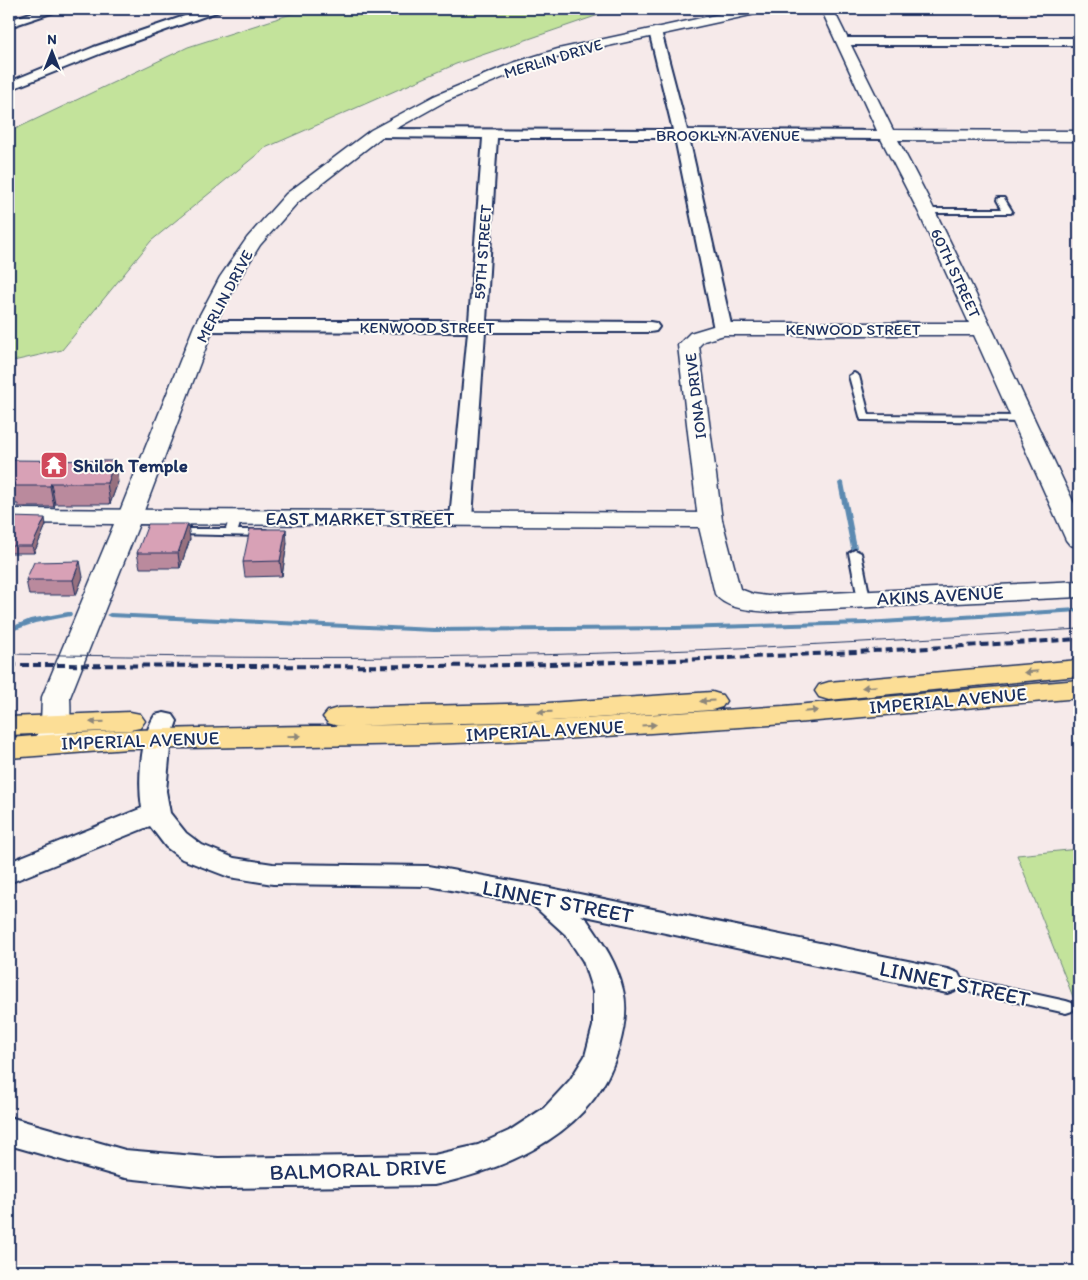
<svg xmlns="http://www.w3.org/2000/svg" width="1088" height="1280" viewBox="0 0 1088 1280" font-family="Itim,sans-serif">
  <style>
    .green { fill: #c3e39b; stroke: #6f897c }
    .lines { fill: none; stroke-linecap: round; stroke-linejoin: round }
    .stream { fill: #5c8ab1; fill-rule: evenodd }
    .service-casing { stroke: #1b2f5e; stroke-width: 4 }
    .minor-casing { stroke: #1b2f5e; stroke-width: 4 }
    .tertiary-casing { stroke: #1b2f5e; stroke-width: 3 }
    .secondary-casing { stroke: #1b2f5e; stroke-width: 3 }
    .primary-casing { stroke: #1b2f5e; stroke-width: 3 }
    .service { fill: #fdfcf7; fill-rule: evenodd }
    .minor { fill: #fdfcf7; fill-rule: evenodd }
    .tertiary { fill: #fdfcf7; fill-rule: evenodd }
    .secondary { fill: #fdfcf7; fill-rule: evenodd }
    .primary { fill: #fcde96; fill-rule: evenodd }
    .tram { stroke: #1b2f5e; stroke-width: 1 }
    .rail { stroke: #1b2f5e; stroke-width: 4; stroke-dasharray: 8 4; stroke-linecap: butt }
    .wall { fill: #ba8a9d; stroke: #1b2f5e }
    .shaded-wall { fill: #97717f; stroke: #1b2f5e }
    .building { fill: #d8a1b6; stroke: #1b2f5e }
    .oneway { fill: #8c867a }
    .labels { text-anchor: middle; stroke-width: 4; stroke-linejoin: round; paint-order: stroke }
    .far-street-label { font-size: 16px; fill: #1b2f5e; stroke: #fdfcf7 }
    .poi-label { font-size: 19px; font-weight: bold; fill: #1b2f5e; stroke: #fdfcf7; text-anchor: start }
    .street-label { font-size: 19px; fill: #1b2f5e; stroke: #fdfcf7 }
    .near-street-label { font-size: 22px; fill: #1b2f5e; stroke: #fdfcf7 }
  </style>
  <rect width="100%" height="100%" fill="#f6eaea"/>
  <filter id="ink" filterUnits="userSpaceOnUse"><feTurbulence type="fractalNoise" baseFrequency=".02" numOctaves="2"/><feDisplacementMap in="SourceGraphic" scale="10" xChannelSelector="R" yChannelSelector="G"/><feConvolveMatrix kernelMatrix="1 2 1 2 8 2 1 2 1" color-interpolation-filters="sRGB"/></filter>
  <g filter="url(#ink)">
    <g class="green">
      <polygon points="307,9 616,9 456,64 265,148 151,241 62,350 9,362 9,132 188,47"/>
      <polygon points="1079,849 1079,1012 1017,855"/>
    </g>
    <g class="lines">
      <g class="stream">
        <polygon points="841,481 844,483 858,553 855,555 852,553 838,483"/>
        <polygon points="1077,608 1079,608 1079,612 866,625 676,630 434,632 110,617 106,615 110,613 434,628 676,626 866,621"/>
        <polygon points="68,612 71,612 72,614 71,616 35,623 9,632 9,628 30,619"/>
      </g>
      <defs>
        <g id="service">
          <polygon points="998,198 1004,198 1012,211 1011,213 927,213 923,211 927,209 1002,209 997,200"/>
          <polygon points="854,373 859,376 869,415 1025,416 1030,419 1025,422 861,420 849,376"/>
          <polygon points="186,514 192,517 188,529 226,529 230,517 236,514 242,517 238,530 266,530 272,533 266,536 177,534 175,532 180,517"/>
          <polygon points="855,550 861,553 870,599 864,603 858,599 849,553"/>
          <polygon points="947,975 1066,1001 1072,1003 1074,1007 1072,1011 1066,1013 941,985 939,981 941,977"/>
        </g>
        <g id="minor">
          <polygon points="43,9 59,9 57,11 9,27 9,20"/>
          <polygon points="205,9 221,9 219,11 102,53 9,90 9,82 94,47"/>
          <polygon points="655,28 661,31 687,130 887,131 894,135 887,139 689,138 732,329 729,333 723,334 717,333 714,329 675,138 497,138 486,321 650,322 656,323 659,327 656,331 650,332 485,332 472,518 469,523 461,524 453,523 450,518 468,332 204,331 198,330 195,326 198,322 204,321 469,321 483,138 377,137 370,133 377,129 673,130 649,31"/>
          <polygon points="844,38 1079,38 1079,45 840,45 838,42"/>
          <path d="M164,713l9,2 4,6 -6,17 -5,53 4,22 16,20 16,12 32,13 39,6 156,2 111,20 407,83 11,4 4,8 -4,8 -11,4 -366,-78 6,5c16,23 30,43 36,70 5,19 1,39 -4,57 -22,84 -108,121 -185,138l-216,3 -93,-10 -116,-33v-28l116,33 93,8 216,-3 44,-10 31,-14 35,-23 26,-28 15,-24 8,-30v-34l-10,-31 -17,-26 -33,-30 -104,-19 -156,-2 -44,-7 -47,-18 -16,-12 -16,-21 -141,57v-21l133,-54c-4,-26 -2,-70 13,-93z"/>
        </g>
        <g id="tertiary">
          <polygon points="743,9 766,9 760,13 562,56 523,69 444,102 383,136 298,202 260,245 240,277 214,326 142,516 139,521 130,523 121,521 118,516 194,326 220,277 247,238 286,194 371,130 434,96 513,63 558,49"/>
          <path d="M821,9h12l60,121 186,1v10l-181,-1c66,123 121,248 181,374v33l-9,-2 -4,-5 -92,-205h-250l-20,6 -5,5 23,174 -3,5 -9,2 -9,-2 -3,-5 -20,-175 12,-12 33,-10h246l-51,-112 -39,-76z"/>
        </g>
        <path id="secondary" d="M9,509l701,4 9,2 3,5 18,69 13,5 15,2 311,-15v16l-311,15c-17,-2 -43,-3 -53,-18l-16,-67 -560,-3 -69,173c1,20 1,37 -10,54l-11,3 -11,-3 -4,-7 7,-21 1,-26 72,-173 -105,-1z"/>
        <g id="primary">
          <polygon points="1079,660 1079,676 829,700 819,697 815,691 819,685 829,682"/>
          <path d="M1079,680v18l-295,26 -222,15 -134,5 -300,5 -119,9v-20c178,-16 358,-9 537,-17l-208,5 -10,-3 -5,-6 5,-6 10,-3 210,-5 164,-11 10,3 4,6 -4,6 -10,3 -162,11 234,-15z"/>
          <polygon points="130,712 140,714 145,721 140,728 130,730 9,735 9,717"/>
        </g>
      </defs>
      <use href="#service" class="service-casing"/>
      <use href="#minor" class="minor-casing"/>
      <use href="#tertiary" class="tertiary-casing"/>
      <use href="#secondary" class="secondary-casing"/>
      <use href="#primary" class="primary-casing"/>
      <use href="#service" class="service"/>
      <use href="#minor" class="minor"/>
      <use href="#tertiary" class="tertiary"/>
      <use href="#secondary" class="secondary"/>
      <use href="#primary" class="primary"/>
      <path class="tram" d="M9,654c156,3 312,5 468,2 201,-3 402,-14 602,-27"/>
      <path class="rail" d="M9,665c167,0 334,3 500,0 190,-4 380,-14 570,-26"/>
    </g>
    <g class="wall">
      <polygon points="9,460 118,482 110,504 55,504 54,507 18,507 18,504 9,504"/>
      <polygon points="9,519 46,525 34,553 9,553"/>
      <polygon points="190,539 180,568 140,568 137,553"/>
      <polygon points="287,543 282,576 245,577 243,562"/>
      <polygon points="83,577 76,595 29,595 26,580"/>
    </g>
    <g class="shaded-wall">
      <polygon points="115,461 118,482 110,504 107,483"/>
      <polygon points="51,483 55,504 54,507 50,486"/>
      <polygon points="45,518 46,525 34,553 32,546"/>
      <polygon points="188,524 190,539 180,568 178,553"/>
      <polygon points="286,529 287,543 282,576 280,561"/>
      <polygon points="80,561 83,577 76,595 73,580"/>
    </g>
    <g class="building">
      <polygon points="9,460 115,461 107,483 51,483 50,486 14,486 15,483 9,483"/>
      <polygon points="10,517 45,518 32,546 9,546 9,519"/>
      <polygon points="148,524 188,524 178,553 137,553"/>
      <polygon points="250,529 286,529 280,561 243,562"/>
      <polygon points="80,561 73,580 26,580 34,562"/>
    </g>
    <defs><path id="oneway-solid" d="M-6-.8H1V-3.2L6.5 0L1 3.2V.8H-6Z" transform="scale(1.25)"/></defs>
    <g class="oneway">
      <use href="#oneway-solid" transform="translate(1031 672) rotate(175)"/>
      <use href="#oneway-solid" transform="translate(869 687) rotate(175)"/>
      <use href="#oneway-solid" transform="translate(707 701) rotate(176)"/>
      <use href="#oneway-solid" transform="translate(811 711) rotate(-5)"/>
      <use href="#oneway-solid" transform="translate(545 712) rotate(178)"/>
      <use href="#oneway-solid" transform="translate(97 722) rotate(179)"/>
      <use href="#oneway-solid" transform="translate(649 725) rotate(-3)"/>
      <use href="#oneway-solid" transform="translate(294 736) rotate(-1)"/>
    </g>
  </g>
  <defs>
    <symbol id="temple-square" viewBox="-11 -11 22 22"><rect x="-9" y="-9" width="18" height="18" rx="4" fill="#d1495b" stroke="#fdfcf7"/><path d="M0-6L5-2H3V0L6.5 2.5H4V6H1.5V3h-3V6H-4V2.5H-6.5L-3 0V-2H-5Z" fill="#fff"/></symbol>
  </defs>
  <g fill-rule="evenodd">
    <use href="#temple-square" x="38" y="449" width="32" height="32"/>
  </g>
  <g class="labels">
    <g class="far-street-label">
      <text transform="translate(553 58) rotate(-17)" y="6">MERLIN DRIVE</text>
      <text x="728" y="141">BROOKLYN AVENUE</text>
      <text transform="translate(482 252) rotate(-86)" y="6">59TH STREET</text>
      <text transform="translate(956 273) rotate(65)" y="6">60TH STREET</text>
      <text transform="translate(224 296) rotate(-62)" y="6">MERLIN DRIVE</text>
      <text x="427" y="333">KENWOOD STREET</text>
      <text x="853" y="335">KENWOOD STREET</text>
      <text transform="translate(695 396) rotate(-97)" y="6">IONA DRIVE</text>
    </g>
    <g class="poi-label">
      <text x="73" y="472">Shiloh Temple</text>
    </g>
    <g class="street-label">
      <text x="360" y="525">EAST MARKET STREET</text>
      <text transform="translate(940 595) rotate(-3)" y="7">AKINS AVENUE</text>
      <text transform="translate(948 700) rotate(-5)" y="7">IMPERIAL AVENUE</text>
      <text transform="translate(545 730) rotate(-3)" y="7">IMPERIAL AVENUE</text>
      <text transform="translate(140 740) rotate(-2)" y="7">IMPERIAL AVENUE</text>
    </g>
    <g class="near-street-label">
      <text transform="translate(558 901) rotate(11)" y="8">LINNET STREET</text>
      <text transform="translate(955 983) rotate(12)" y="8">LINNET STREET</text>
      <text transform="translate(358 1169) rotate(-2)" y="8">BALMORAL DRIVE</text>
    </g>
  </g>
  <rect width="1088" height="1280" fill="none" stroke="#fdfcf7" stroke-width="30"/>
  <rect x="15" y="15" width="1058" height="1250" fill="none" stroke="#1b2f5e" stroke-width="2" filter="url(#ink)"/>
  <g transform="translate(52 52)" stroke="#fdfcf7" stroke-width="4" paint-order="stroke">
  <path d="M0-4L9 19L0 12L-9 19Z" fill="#1b2f5e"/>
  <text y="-8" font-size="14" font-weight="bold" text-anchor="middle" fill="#1b2f5e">N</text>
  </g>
</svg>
